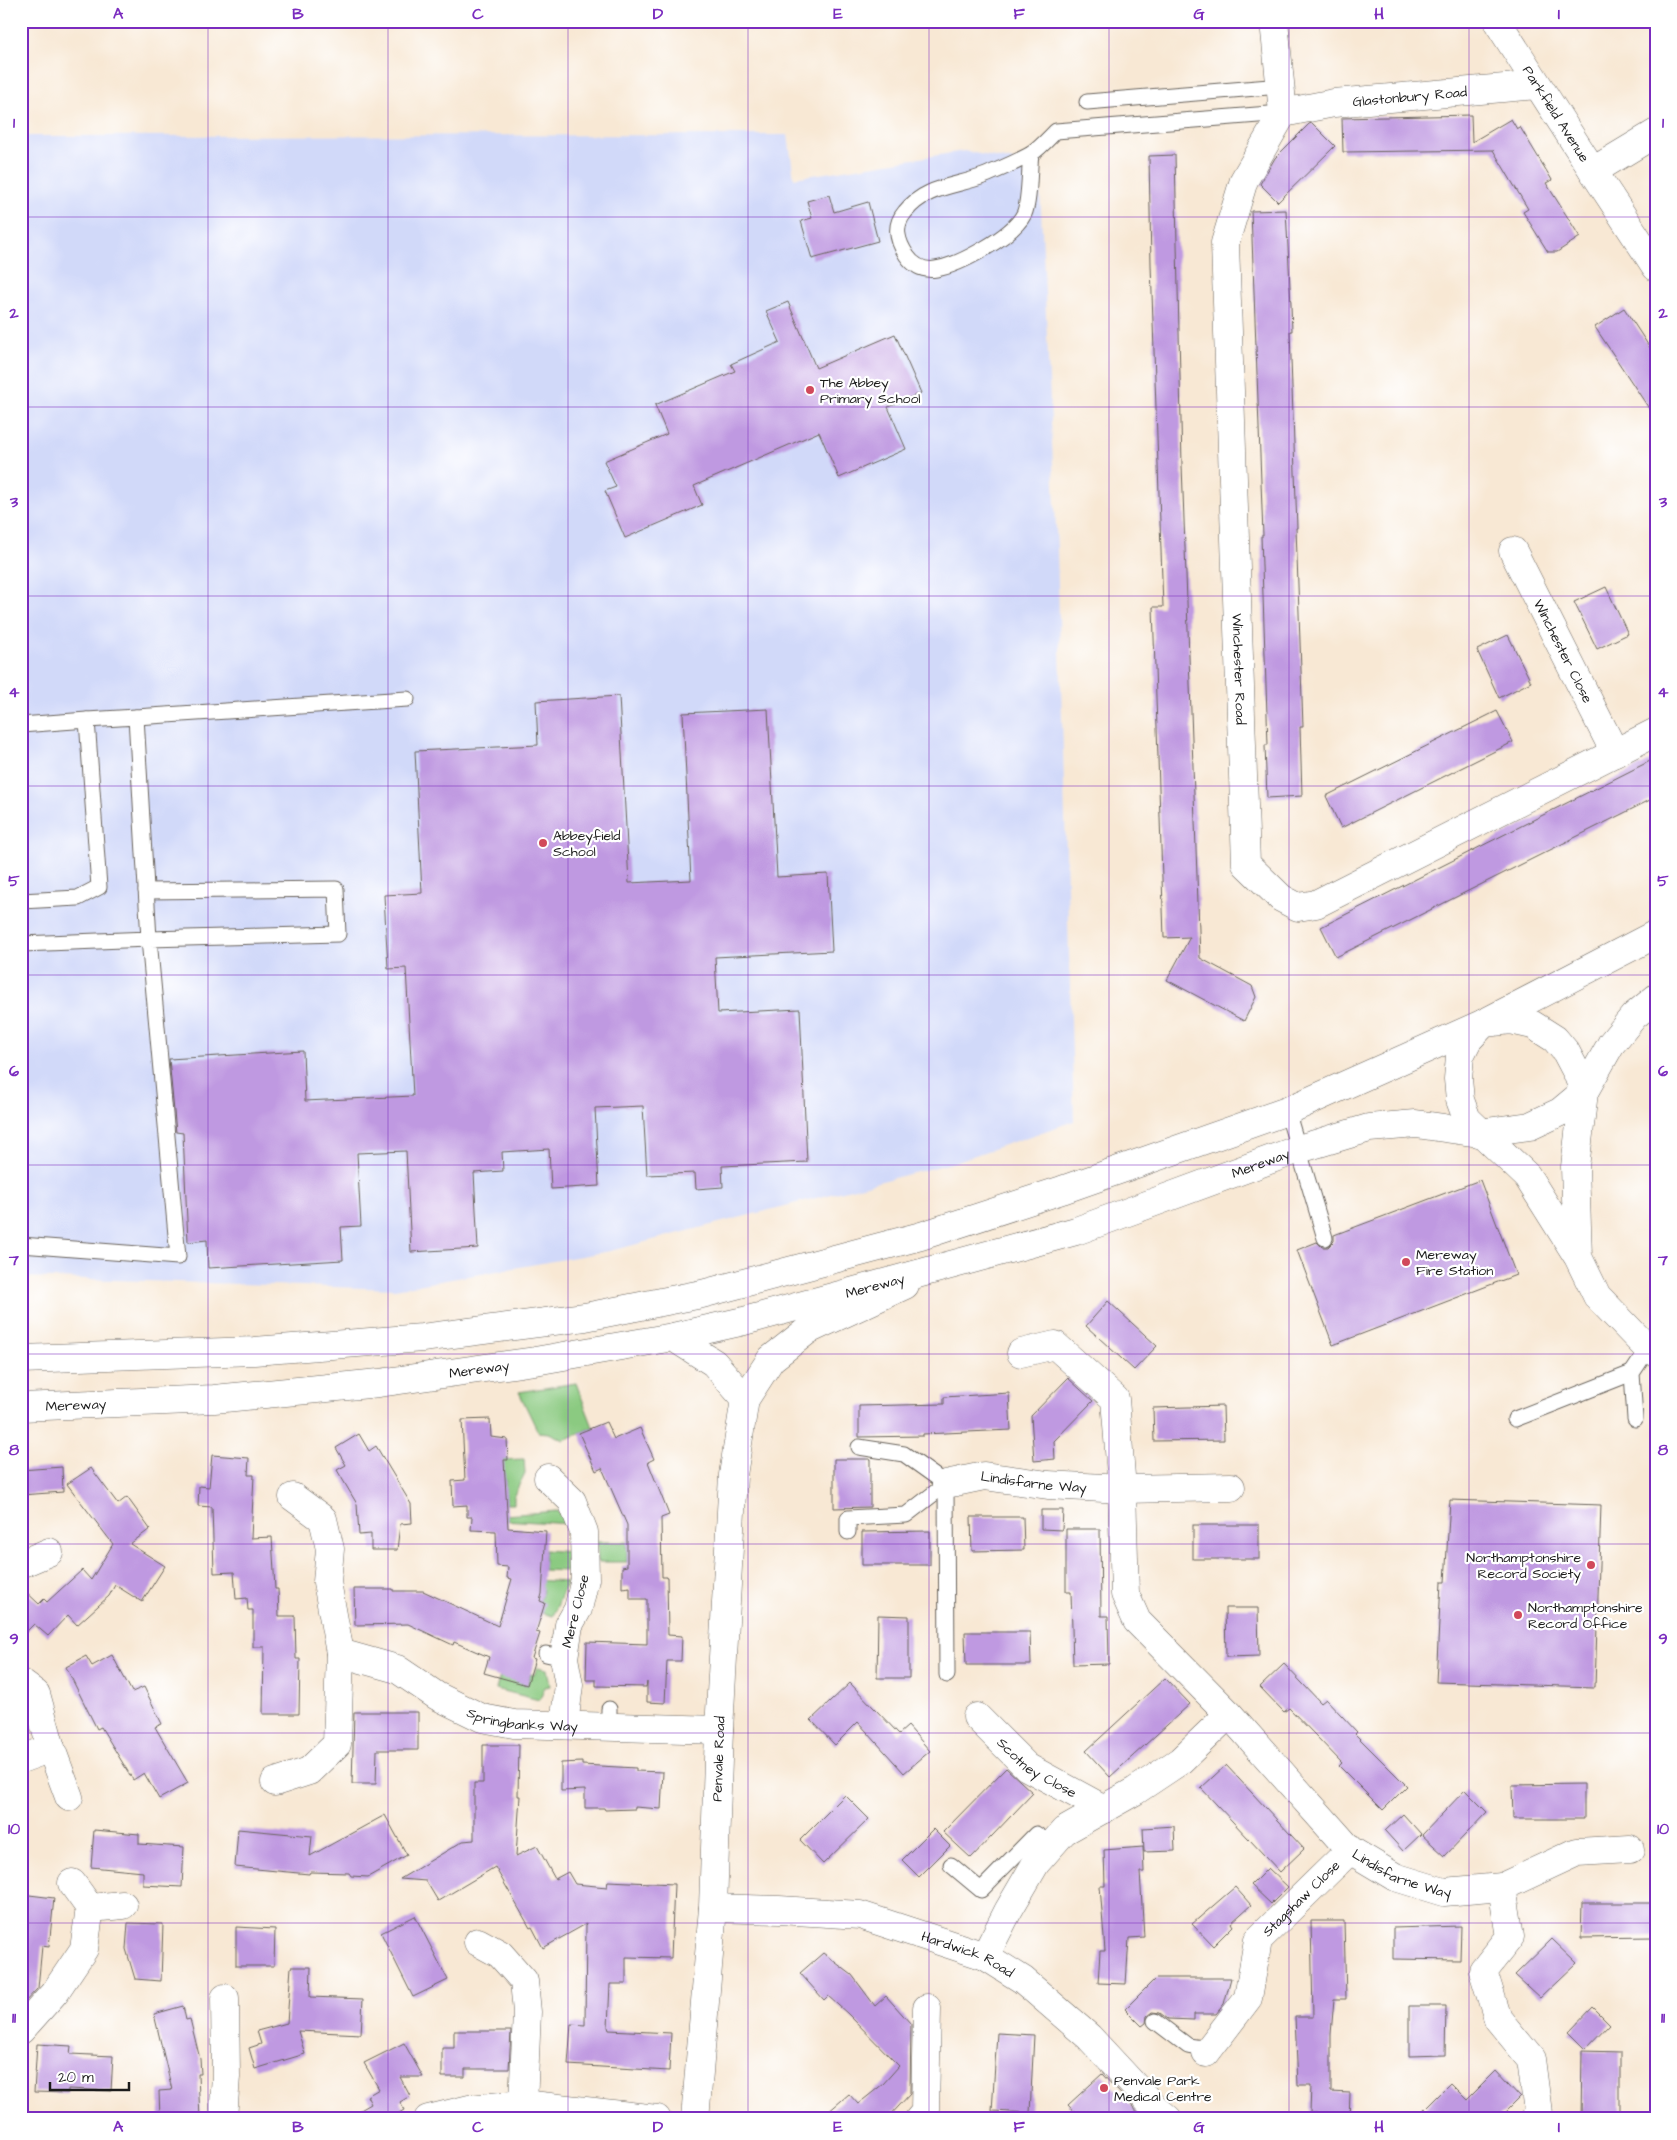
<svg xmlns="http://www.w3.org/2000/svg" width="1677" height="2140" viewBox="0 0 1677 2140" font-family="'Architects Daughter',sans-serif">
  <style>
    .built { fill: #d1d9f9 }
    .green { fill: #8bca81; stroke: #54734e }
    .building { fill: #bf99e1 }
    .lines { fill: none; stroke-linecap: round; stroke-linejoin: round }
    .service-casing { stroke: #69635c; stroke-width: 17 }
    .minor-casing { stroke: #69635c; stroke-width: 29 }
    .tertiary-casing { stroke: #69635c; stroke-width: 29 }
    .trunk-casing { stroke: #69635c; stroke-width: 29 }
    .service { stroke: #fff; stroke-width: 15 }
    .minor { stroke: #fff; stroke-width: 28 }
    .tertiary { stroke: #fff; stroke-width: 28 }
    .trunk { stroke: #fff; stroke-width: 28 }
    .grid { fill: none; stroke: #7b2cbf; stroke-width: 1; stroke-opacity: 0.55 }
    .poi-dot { fill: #d1495b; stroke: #fff; stroke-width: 2 }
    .labels { text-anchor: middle; stroke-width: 4.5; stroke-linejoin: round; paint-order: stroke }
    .street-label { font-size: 14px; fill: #1c1c1c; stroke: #fff }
    .poi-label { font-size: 14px; fill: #1c1c1c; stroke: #fff; text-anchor: start }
    .neatline { fill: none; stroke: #7b2cbf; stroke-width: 2 }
    .grid-label { font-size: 16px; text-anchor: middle; font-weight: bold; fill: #7b2cbf }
  </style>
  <rect width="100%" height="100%" fill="#fff"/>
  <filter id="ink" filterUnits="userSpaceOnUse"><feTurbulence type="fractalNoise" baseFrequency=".02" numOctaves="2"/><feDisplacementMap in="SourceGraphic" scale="10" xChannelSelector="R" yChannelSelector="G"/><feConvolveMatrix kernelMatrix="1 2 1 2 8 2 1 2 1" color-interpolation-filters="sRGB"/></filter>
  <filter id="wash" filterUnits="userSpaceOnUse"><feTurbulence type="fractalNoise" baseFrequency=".0096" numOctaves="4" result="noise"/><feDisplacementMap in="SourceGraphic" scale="20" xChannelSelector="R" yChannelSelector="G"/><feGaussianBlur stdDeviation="1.12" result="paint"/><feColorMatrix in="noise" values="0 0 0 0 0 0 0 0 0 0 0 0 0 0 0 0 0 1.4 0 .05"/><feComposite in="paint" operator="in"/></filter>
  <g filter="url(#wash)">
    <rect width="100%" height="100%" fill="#f8e8d4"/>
    <polygon class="built" points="788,135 794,178 964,151 1039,166 1057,549 1074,1121 952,1163 610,1251 395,1289 21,1277 21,136"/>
    <g class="green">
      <polygon points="576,1383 593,1427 564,1440 549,1433 538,1432 519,1392"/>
      <polygon points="524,1459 525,1473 514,1495 514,1504 506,1504 505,1479 498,1460"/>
      <polygon points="557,1511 570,1524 504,1520 505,1515"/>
      <polygon points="597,1542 627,1542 627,1562 598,1562"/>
      <polygon points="545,1550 570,1552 568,1571 543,1570"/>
      <polygon points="534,1580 567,1582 553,1616 541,1613 540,1601 543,1590 533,1587"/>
      <polygon points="537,1667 547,1669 550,1686 544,1687 543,1695 539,1700 496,1689 500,1676 527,1685 531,1674 534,1675"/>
    </g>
    <g id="blocks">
      <g class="building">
        <polygon points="1471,115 1472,142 1511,119 1517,129 1520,127 1552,180 1546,183 1580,237 1557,252 1548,252 1523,212 1528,209 1493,150 1343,152 1342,118"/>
        <polygon points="1312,123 1335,146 1278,202 1260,184 1275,158 1309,124"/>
        <polygon points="1175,155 1182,465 1200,958 1252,986 1256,997 1244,1021 1167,980 1190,937 1164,938 1153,607 1163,607 1151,265 1149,156"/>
        <polygon points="829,195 834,212 868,202 878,241 812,259 801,221 812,218 807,201"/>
        <polygon points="1286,210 1291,305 1292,331 1290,331 1297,528 1296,528 1303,727 1300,727 1302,796 1267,798 1265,745 1268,745 1261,536 1263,536 1251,211"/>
        <polygon points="788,302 816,368 895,334 921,393 888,407 906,449 839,478 819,432 694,486 702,505 625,538 605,491 616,487 604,461 667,434 655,405 735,371 731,364 780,342 766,311"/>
        <polygon points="1624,308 1656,357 1656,419 1595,327"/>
        <polygon points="1606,587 1628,634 1597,649 1574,602"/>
        <polygon points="1508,635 1531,682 1499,698 1477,650"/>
        <polygon points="619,696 629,883 691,880 683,713 768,709 777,877 828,874 832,951 715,957 718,1013 800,1009 807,1162 722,1166 723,1187 696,1189 695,1173 647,1175 643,1106 595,1108 599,1186 551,1189 549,1149 502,1152 503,1171 474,1173 478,1248 411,1252 406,1151 357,1153 361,1226 341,1227 343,1260 208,1268 207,1240 188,1242 183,1133 176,1132 169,1059 303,1051 305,1101 413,1096 406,968 388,969 384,895 422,893 415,751 538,745 536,701"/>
        <polygon points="1497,711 1513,742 1341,828 1326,796"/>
        <polygon points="1656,758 1656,797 1336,957 1321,927"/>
        <polygon points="1480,1180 1516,1275 1333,1345 1297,1250 1317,1242 1322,1247 1328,1247 1334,1241 1334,1235"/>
        <polygon points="1108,1301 1157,1346 1134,1370 1086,1326"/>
        <polygon points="1068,1378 1093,1401 1054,1441 1055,1459 1034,1461 1031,1416"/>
        <polygon points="1009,1393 1011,1430 923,1434 923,1436 859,1437 859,1406 944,1404 944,1397"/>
        <polygon points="1223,1406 1224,1440 1154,1441 1153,1408"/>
        <polygon points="490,1419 491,1437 507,1439 508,1460 504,1460 508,1528 546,1531 542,1594 540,1601 545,1603 536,1632 540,1633 532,1658 535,1659 527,1685 484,1673 489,1657 454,1642 453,1645 408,1624 355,1625 354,1589 393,1589 393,1591 423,1591 498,1626 512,1579 507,1578 508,1567 497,1566 496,1531 471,1530 472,1517 467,1517 467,1505 453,1506 452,1481 465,1480 462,1420"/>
        <polygon points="606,1422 614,1439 640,1428 654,1459 648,1462 669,1515 661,1518 662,1577 667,1577 668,1635 682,1636 681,1661 667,1661 665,1703 647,1702 647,1682 646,1687 596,1686 596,1680 586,1680 587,1642 647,1644 647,1599 630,1599 630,1587 622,1588 622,1567 627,1566 627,1525 602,1468 596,1471 579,1433"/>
        <polygon points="359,1434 369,1451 376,1446 411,1504 412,1523 400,1524 397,1550 371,1550 371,1534 359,1535 357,1504 337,1470 346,1465 336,1448"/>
        <polygon points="212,1455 249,1458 248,1475 254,1475 251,1538 272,1537 275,1589 278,1589 279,1616 295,1616 296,1659 300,1659 299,1714 263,1714 264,1647 253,1647 253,1610 248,1610 247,1598 236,1599 234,1572 214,1573 212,1507 198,1506 199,1486 209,1487"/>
        <polygon points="834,1459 870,1459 870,1507 834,1508"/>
        <polygon points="62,1467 63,1492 21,1495 21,1470"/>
        <polygon points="91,1468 118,1504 127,1497 150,1529 130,1544 165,1566 142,1602 115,1585 109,1596 77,1625 68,1615 48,1636 34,1624 21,1637 21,1587 39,1604 44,1599 47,1602 82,1570 91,1580 113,1544 67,1484"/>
        <polygon points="1450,1500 1601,1505 1595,1687 1436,1682 1441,1582 1445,1582"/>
        <polygon points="1041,1510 1063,1510 1062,1530 1041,1529"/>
        <polygon points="971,1517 1023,1517 1024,1550 972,1551"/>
        <rect x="1193" y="1525" width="66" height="34"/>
        <polygon points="1066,1529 1100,1529 1101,1616 1108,1616 1109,1664 1073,1665 1071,1592 1066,1592"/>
        <polygon points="930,1531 930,1565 862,1565 862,1532"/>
        <polygon points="1225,1608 1258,1608 1259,1656 1226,1657"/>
        <polygon points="878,1615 909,1616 909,1678 877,1678"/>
        <polygon points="965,1632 1030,1632 1031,1665 966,1665"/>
        <polygon points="112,1655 132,1692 144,1687 162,1724 155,1727 188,1783 159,1799 144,1773 133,1780 101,1727 97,1729 66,1667 86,1656 92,1666"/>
        <polygon points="1284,1664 1321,1703 1326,1699 1357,1732 1355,1734 1407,1786 1383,1810 1339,1766 1342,1763 1289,1708 1284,1712 1260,1687"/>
        <polygon points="1165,1678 1190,1704 1110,1777 1086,1751"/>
        <polygon points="850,1683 899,1734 908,1726 930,1751 904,1773 858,1722 835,1745 811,1720"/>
        <polygon points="354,1712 418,1712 418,1750 377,1750 376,1784 352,1784"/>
        <polygon points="483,1745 519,1745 518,1796 520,1796 516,1856 537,1846 555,1879 568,1872 575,1884 607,1887 608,1881 674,1884 671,1958 626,1957 626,1984 610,1984 608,2027 609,2030 671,2033 669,2071 568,2065 571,2024 585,2025 586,1924 543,1948 532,1927 530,1928 495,1867 438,1901 426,1881 400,1879 463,1841 474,1840 474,1783 483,1783"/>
        <polygon points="582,1762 582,1765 636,1768 636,1771 663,1772 661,1809 635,1807 635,1809 605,1810 604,1808 585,1808 585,1790 561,1791 561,1763"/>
        <polygon points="1226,1765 1304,1849 1280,1872 1201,1788"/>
        <polygon points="1006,1768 1033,1793 971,1858 943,1832"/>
        <polygon points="1584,1784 1584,1819 1513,1819 1512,1785"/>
        <polygon points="1465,1790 1487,1812 1445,1856 1422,1835"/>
        <polygon points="845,1795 869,1819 823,1864 800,1840"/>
        <polygon points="1403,1814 1421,1834 1403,1851 1385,1831"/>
        <polygon points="385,1815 407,1855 368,1877 351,1876 349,1873 310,1872 309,1874 235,1867 238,1829 312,1836 310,1856"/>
        <polygon points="1174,1826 1175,1851 1144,1852 1143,1828"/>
        <polygon points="933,1829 950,1846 919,1877 902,1860"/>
        <polygon points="94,1830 139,1834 139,1844 184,1847 182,1887 143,1885 143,1872 91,1867"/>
        <polygon points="1143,1847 1144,1872 1140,1872 1144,1937 1129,1938 1126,1984 1098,1983 1100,1951 1105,1951 1100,1886 1105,1886 1104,1850"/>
        <polygon points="1268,1868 1288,1887 1271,1904 1251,1885"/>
        <polygon points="1235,1887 1251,1905 1231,1923 1233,1926 1213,1946 1192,1924"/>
        <polygon points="21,1894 54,1898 49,1947 42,1946 38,1988 22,2005"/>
        <polygon points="1582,1903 1653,1903 1652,1937 1581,1938"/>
        <polygon points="415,1916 448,1980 413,1997 381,1933"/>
        <polygon points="1311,1921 1344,1921 1346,1999 1334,1999 1331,2034 1331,2092 1350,2093 1349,2119 1318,2119 1318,2113 1310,2113 1311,2085 1298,2085 1295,2017 1313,2017"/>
        <polygon points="128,1923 163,1924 161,1981 135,1979 126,1949"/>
        <polygon points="1461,1926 1460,1960 1393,1959 1393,1928"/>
        <polygon points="236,1927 275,1929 274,1966 236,1966"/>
        <polygon points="1552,1939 1577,1963 1540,1998 1515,1975"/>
        <polygon points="823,1953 852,1975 875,2006 886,1996 911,2024 910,2094 887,2119 820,2119 849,2094 858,2104 883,2084 899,2066 848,2014 828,1996 824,2000 800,1973"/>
        <polygon points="291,1967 311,1967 310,1997 363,1999 361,2034 298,2031 305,2054 255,2069 249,2048 261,2044 257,2031 287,2023"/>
        <polygon points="1156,1978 1231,1978 1224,2004 1216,2014 1194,2014 1194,2020 1168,2019 1160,2013 1152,2012 1147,2016 1146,2023 1142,2026 1125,2009"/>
        <polygon points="183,2006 186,2020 190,2019 200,2059 201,2074 198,2074 200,2119 160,2119 159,2091 172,2090 154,2014"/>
        <polygon points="1409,2006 1446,2006 1445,2055 1409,2056"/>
        <polygon points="1593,2007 1610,2024 1586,2049 1569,2032"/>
        <polygon points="454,2031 511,2031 509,2069 465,2069 465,2077 442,2077 442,2048 454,2048"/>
        <polygon points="997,2033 1034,2035 1030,2113 992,2111"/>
        <polygon points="404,2043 423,2077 400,2077 410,2096 400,2102 404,2110 389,2119 345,2119 371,2104 367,2096 379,2089 364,2063"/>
        <polygon points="37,2044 71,2046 70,2054 113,2056 111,2091 68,2089 68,2093 34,2092"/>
        <polygon points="1582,2051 1620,2052 1620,2119 1581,2119"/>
        <polygon points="1496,2071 1520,2097 1498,2119 1414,2119 1450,2083 1467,2100"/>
        <polygon points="1102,2074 1144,2119 1081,2119 1068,2105"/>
      </g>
    </g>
  </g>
  <g filter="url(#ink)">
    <use href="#blocks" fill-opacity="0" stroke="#69635c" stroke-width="1"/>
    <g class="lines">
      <defs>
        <g id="service">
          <polyline points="1087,102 1281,86"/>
          <path d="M1031,154c-2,15 -1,47 -7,60 -11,22 -64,51 -88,55 -13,2 -22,-3 -29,-13 -10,-15 -14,-30 -2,-44 21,-27 52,-25 81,-37 14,-6 31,-13 45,-21 9,-6 17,-15 25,-23l227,-18"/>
          <polyline points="136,717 407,699"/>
          <polyline points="21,725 87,720 99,887 78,898 21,901"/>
          <polyline points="21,944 149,939 136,717 87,720"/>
          <polyline points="1287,1111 1325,1238"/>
          <polyline points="21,1245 178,1257 149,939 338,934 336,889 146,891"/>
          <polyline points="1515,1419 1632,1373"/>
          <polyline points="1635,1419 1632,1373 1648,1349"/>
          <polyline points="859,1447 904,1454 946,1484"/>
          <polyline points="946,1484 947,1675"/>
          <polyline points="848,1532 848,1518 906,1515 946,1484"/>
          <polyline points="546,1654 564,1658"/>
          <polyline points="609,1728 609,1709"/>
          <polyline points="951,1865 981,1890 1036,1834 1052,1845"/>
          <polyline points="1155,2021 1188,2046 1209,2049"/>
        </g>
        <g id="minor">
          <path id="s1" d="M1274,21l9,92 -39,67 -19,63 21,621 35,34 17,9 18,-3 340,-172"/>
          <path id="s2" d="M1497,21l96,150 63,-38"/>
          <path id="s3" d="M1283,113l51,-10 203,-18"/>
          <polyline points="1593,171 1656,267"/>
          <path id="s4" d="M1513,551l102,202"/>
          <polyline points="1578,1257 1575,1167 1584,1092 1577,1073 1566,1052 1555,1039 1533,1025 1511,1020 1484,1023 1468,1040 1460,1056 1458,1079 1460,1100 1467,1119 1527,1176 1578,1257 1597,1296 1648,1349 1656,1353"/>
          <path id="s5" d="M1021,1353l34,-8 60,54 7,90 3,105 12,27 92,93 121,136 45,27 49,15 58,-5 75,-35 53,-3"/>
          <polyline points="548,1478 572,1501 584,1532 585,1579 578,1609 569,1625 564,1658 569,1685 564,1725"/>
          <path id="s6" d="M946,1484l38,-8 64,9 74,4 109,-2"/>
          <polyline points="21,1564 49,1552"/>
          <path id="s7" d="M340,1653l57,16 40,27 45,22 32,6 205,6"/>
          <polyline points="21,1683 36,1694 51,1748 69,1797"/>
          <path id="s8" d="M977,1717l50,50 77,42"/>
          <polyline points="21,1759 51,1748"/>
          <polyline points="275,1782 309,1771 337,1744 340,1653 327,1582 330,1549 323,1519 293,1497"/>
          <polyline points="72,1883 90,1908 123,1905"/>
          <polyline points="1502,1887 1510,1937 1483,1971 1498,2019 1531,2059 1538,2113 1534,2119"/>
          <path id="s9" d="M713,1908l66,2 81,5 125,41 38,24 66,57 66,71 13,11"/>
          <polyline points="478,1942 500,1954 524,1981 527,2012 523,2104"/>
          <polyline points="985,1956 1008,1911 1036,1863 1064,1831 1135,1791 1180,1761 1229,1714"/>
          <polyline points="21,2030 55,1992 84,1949 90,1908"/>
          <path id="s10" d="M1206,2053l42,-55 10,-58 92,-90"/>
          <polyline points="223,2119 226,2076 225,1998"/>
          <polyline points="428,2119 469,2109 523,2104 657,2119"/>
          <polyline points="919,2119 925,2112 927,2008"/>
        </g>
        <g id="tertiary">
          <polyline points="673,1337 714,1363 745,1399"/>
          <path id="s11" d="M695,2119l18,-211 6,-178 14,-255 12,-76 26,-40 37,-29 97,-45"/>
        </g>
        <g id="trunk">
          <polyline points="21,1359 254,1351 422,1338 585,1317 702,1294 921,1236 1062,1190 1287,1111 1484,1023 1656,934"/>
          <path id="s12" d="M21,1407l193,-8 165,-16 156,-22 138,-24 71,-16 332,-90 223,-82 70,-21 47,-4 63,9 51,-7 30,-14 24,-20 27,-48 23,-28 22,-18"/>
        </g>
      </defs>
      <use href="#service" class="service-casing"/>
      <use href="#minor" class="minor-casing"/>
      <use href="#tertiary" class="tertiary-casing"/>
      <use href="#trunk" class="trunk-casing"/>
      <use href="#service" class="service"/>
      <use href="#minor" class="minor"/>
      <use href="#tertiary" class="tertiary"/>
      <use href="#trunk" class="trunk"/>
    </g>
  </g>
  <path class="grid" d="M208,21v2098M388,21v2098M568,21v2098M748,21v2098M929,21v2098M1109,21v2098M1289,21v2098M1469,21v2098M21,217h1635M21,407h1635M21,596h1635M21,786h1635M21,975h1635M21,1165h1635M21,1354h1635M21,1544h1635M21,1733h1635M21,1923h1635"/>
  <g class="poi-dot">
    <circle cx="810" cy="390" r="5"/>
    <circle cx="543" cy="843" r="5"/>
    <circle cx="1406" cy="1262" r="5"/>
    <circle cx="1591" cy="1565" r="5"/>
    <circle cx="1518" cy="1615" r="5"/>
    <circle cx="1104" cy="2088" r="5"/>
  </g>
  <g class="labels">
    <g class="street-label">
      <text dy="5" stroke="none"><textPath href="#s3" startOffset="128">Glastonbury Road</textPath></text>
      <text dy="5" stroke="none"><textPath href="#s2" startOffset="110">Parkfield Avenue</textPath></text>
      <text dy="5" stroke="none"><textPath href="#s4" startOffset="112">Winchester Close</textPath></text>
      <text dy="5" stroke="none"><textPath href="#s1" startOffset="662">Winchester Road</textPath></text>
      <text dy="5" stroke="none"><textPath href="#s12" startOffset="1270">Mereway</textPath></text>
      <text dy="5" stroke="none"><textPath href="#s12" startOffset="865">Mereway</textPath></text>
      <text dy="5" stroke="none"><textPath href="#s12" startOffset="460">Mereway</textPath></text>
      <text dy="5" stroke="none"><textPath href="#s12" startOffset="55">Mereway</textPath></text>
      <text dy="5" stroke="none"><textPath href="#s6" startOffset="89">Lindisfarne Way</textPath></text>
      <text transform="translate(575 1611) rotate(-76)" y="5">Mere Close</text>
      <text dy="5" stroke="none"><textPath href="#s7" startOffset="198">Springbanks Way</textPath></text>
      <text dy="5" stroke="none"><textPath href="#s11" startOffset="361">Penvale Road</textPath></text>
      <text dy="5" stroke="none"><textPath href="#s8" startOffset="79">Scotney Close</textPath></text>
      <text dy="5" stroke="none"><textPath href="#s5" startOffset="711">Lindisfarne Way</textPath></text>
      <text dy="5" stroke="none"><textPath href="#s10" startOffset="188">Stagshaw Close</textPath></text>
      <text dy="5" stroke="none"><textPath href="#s9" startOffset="262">Hardwick Road</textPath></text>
    </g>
    <g class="poi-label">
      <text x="820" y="387">The Abbey<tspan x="820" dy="16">Primary School</tspan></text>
      <text x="553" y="840">Abbeyfield<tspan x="553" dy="16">School</tspan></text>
      <text x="1416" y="1259">Mereway<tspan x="1416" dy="16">Fire Station</tspan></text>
      <text x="1581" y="1562" text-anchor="end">Northamptonshire<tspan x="1581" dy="16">Record Society</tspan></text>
      <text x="1528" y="1612">Northamptonshire<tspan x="1528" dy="16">Record Office</tspan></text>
      <text x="1114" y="2085">Penvale Park<tspan x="1114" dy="16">Medical Centre</tspan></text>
    </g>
  </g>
  <rect width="1677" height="2140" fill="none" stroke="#fff" stroke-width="55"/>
  <path d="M50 2082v8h79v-8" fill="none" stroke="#1c1c1c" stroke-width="2.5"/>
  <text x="58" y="2082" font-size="15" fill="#1c1c1c" stroke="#ffffff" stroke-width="4" paint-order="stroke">20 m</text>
  <rect x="28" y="28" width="1622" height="2084" class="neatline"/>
  <g class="grid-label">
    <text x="118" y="19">A</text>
    <text x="298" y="19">B</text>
    <text x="478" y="19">C</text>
    <text x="658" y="19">D</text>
    <text x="838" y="19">E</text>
    <text x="1019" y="19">F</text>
    <text x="1199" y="19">G</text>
    <text x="1379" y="19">H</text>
    <text x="1559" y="19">I</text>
    <text x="14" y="128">1</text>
    <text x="1663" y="128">1</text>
    <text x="14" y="318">2</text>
    <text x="1663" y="318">2</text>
    <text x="14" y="507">3</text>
    <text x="1663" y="507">3</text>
    <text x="14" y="697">4</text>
    <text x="1663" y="697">4</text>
    <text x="14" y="886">5</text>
    <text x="1663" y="886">5</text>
    <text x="14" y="1076">6</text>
    <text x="1663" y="1076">6</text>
    <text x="14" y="1265">7</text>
    <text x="1663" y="1265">7</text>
    <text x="14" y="1455">8</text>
    <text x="1663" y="1455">8</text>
    <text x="14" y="1644">9</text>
    <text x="1663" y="1644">9</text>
    <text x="14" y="1834">10</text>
    <text x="1663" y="1834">10</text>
    <text x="14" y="2023">11</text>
    <text x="1663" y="2023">11</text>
    <text x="118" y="2132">A</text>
    <text x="298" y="2132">B</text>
    <text x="478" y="2132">C</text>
    <text x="658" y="2132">D</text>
    <text x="838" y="2132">E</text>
    <text x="1019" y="2132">F</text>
    <text x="1199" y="2132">G</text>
    <text x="1379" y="2132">H</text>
    <text x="1559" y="2132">I</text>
  </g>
</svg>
